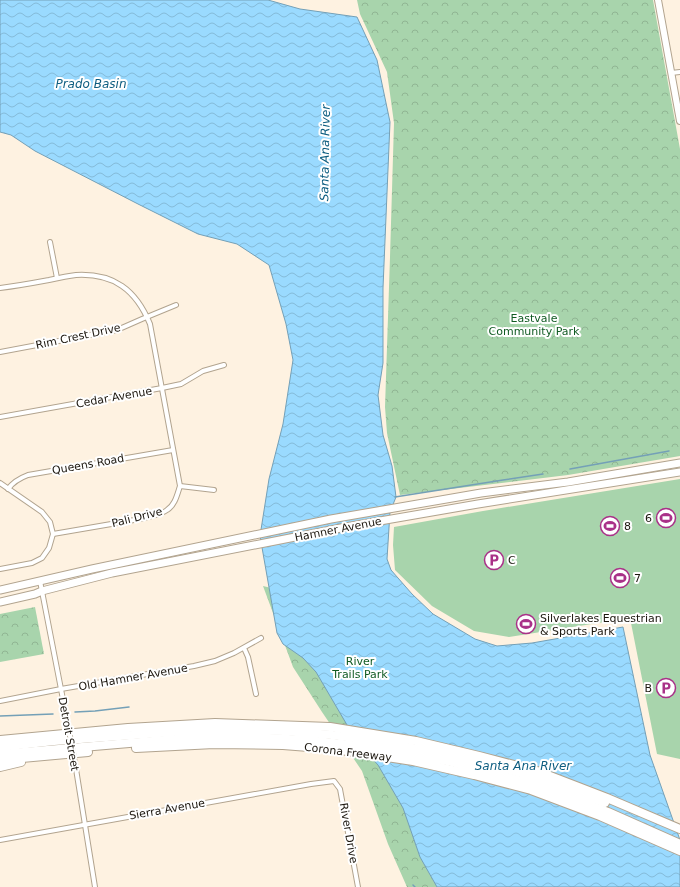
<svg xmlns="http://www.w3.org/2000/svg" width="680" height="887" viewBox="0 0 680 887" font-family="'DejaVu Sans',sans-serif">
  <style>
    .park { fill: url(#park-crowns) }
    .pitch { fill: #a8d4ac }
    .water { fill: url(#water-waves); stroke: #74a0b7 }
    .lines { fill: none; stroke-linecap: round; stroke-linejoin: round }
    .stream { stroke: #74a0b7; stroke-width: 1.5 }
    .street-casing { stroke: #b2a48f; stroke-width: 6 }
    .secondary-casing { stroke: #b2a48f; stroke-width: 8 }
    .primary-casing { stroke: #b2a48f; stroke-width: 9 }
    .highway-casing { stroke: #b2a48f; stroke-width: 10 }
    .street { stroke: #fff; stroke-width: 4 }
    .secondary { stroke: #fff; stroke-width: 6 }
    .primary { stroke: #fff; stroke-width: 7 }
    .highway { stroke: #fff; stroke-width: 8 }
    .street-bridge-casing { stroke: #b2a48f; stroke-width: 6; stroke-linecap: butt }
    .street-bridge { stroke: #fff; stroke-width: 4 }
    .labels { text-anchor: middle; stroke-width: 4; stroke-linejoin: round; paint-order: stroke }
    .park-label { font-size: 11px; fill: #115b23; stroke: #fff }
    .street-label { font-size: 11px; fill: #1c170f; stroke: #fff }
    .poi-label { font-size: 11px; fill: #1c170f; stroke: #fff; text-anchor: start }
    .water-label { font-size: 12px; font-style: italic; fill: #0d5d80; stroke: #fff }
  </style>
  <defs>
    <pattern id="park-crowns" width="20" height="18" patternUnits="userSpaceOnUse"><rect width="20" height="18" fill="#a8d4ac"/><path d="M2 6a3 3 0 1 1 6 0M12 15a3 3 0 1 1 6 0" fill="none" stroke="#90b593"/></pattern>
    <pattern id="water-waves" width="16" height="10" patternUnits="userSpaceOnUse"><rect width="16" height="10" fill="#9adaff"/><path d="M0 5q4-4 8 0t8 0" fill="none" stroke="#84bad9"/></pattern>
  </defs>
  <rect width="100%" height="100%" fill="#fef2e1"/>
  <g class="park">
    <polygon points="357,0 653,0 680,149 680,456 568,475 400,495 387,433 385,407 390,257 394,123 387,72 360,14"/>
    <polygon points="263,586 396,618 459,887 407,887 388,844 362,771 322,712 293,667"/>
    <polygon points="35,607 44,654 0,662 0,614"/>
  </g>
  <polygon class="pitch" points="680,479 680,759 657,754 630,618 509,637 474,631 432,606 395,570 393,545 394,527 483,511"/>
  <polygon class="water" points="0,0 268,0 300,9 357,17 377,60 390,122 383,288 383,363 378,395 383,435 392,466 396,497 390,512 387,559 391,570 412,594 433,614 475,639 497,646 532,643 623,627 650,755 680,840 680,887 437,887 420,857 403,808 378,765 357,742 316,672 303,658 283,644 277,633 260,536 269,479 283,424 293,360 286,324 269,265 237,244 198,234 138,204 35,151 11,135 0,132"/>
  <g class="lines">
    <g class="stream">
      <polyline points="570,469 669,451"/>
      <polyline points="395,497 503,480 543,474"/>
      <polyline points="75,712 95,711 129,707"/>
      <polyline points="0,716 53,714"/>
      <polyline points="413,885 415,887"/>
    </g>
    <defs>
      <g id="street">
        <polyline points="671,73 680,72"/>
        <polyline points="50,242 57,278"/>
        <path d="M0,288c16,-2 33,-5 49,-8 9,-2 18,-4 27,-5 38,-2 60,15 74,49l30,162c-3,9 -5,19 -13,24 -9,7 -33,10 -44,12 -24,4 -47,8 -70,12"/>
        <polyline points="0,352 117,330 142,319 176,305"/>
        <polyline points="0,417 162,388 181,384 203,371 224,365"/>
        <polyline points="0,483 42,512 50,522 53,534 49,548 42,558 32,563 0,569"/>
        <polyline points="180,486 214,490"/>
        <path d="M8,489c5,-7 12,-11 20,-14l145,-25"/>
        <polyline points="40,581 67,720"/>
        <polyline points="244,648 248,657 256,694"/>
        <polyline points="0,701 61,689 194,666 215,661 234,653 261,638"/>
        <polyline points="76,769 95,887"/>
        <polyline points="0,840 311,784 334,781 340,789 358,887"/>
      </g>
      <polyline id="secondary" points="658,0 680,121"/>
      <g id="primary">
        <polyline points="0,590 92,569 331,519 481,493 568,482 680,463"/>
        <polyline points="0,602 35,594 42,591 112,573 351,526 478,504 680,472"/>
      </g>
      <g id="highway">
        <polyline points="0,740 128,728 215,723 330,727 416,741 479,756 537,771 607,798 680,829"/>
        <polyline points="0,747 54,741 186,731 231,730 284,731 332,735 369,740 445,754 521,773 605,803"/>
        <polyline points="136,748 214,744 283,745 334,749 413,761 474,775 531,790 600,816 680,851"/>
        <polyline points="0,754 188,738 249,737 308,740 377,748 447,761 530,783 608,812 680,844"/>
        <polyline points="0,760 88,752"/>
        <polyline points="0,767 21,762"/>
      </g>
    </defs>
    <use href="#street" class="street-casing"/>
    <use href="#secondary" class="secondary-casing"/>
    <use href="#primary" class="primary-casing"/>
    <use href="#highway" class="highway-casing"/>
    <use href="#street" class="street"/>
    <use href="#secondary" class="secondary"/>
    <use href="#primary" class="primary"/>
    <use href="#highway" class="highway"/>
    <defs>
      <polyline id="street-bridge" points="67,720 76,769"/>
    </defs>
    <use href="#street-bridge" class="street-bridge-casing"/>
    <use href="#street-bridge" class="street-bridge"/>
  </g>
  <defs>
    <symbol id="stadium-ring" viewBox="-11 -11 22 22"><circle r="9.5" fill="#fff" stroke="#a93188" stroke-width="1.5"/><path d="M0-5a6.5 5 0 1 0 0 10a6.5 5 0 1 0 0-10ZM-3.5-1.8h7v3.6h-7Z" fill="#a93188"/></symbol>
    <symbol id="parking-ring" viewBox="-11 -11 22 22"><circle r="9.5" fill="#fff" stroke="#a93188" stroke-width="1.5"/><path d="M-3.5-5.5H1a3.5 3.5 0 0 1 0 7H-1V5.5H-3.5ZM-1-3.4V-.6H.8a1.4 1.4 0 0 0 0-2.8Z" fill="#a93188"/></symbol>
  </defs>
  <g fill-rule="evenodd">
    <use href="#stadium-ring" x="655" y="507" width="22" height="22"/>
    <use href="#stadium-ring" x="599" y="515" width="22" height="22"/>
    <use href="#parking-ring" x="483" y="549" width="22" height="22"/>
    <use href="#stadium-ring" x="609" y="567" width="22" height="22"/>
    <use href="#stadium-ring" x="515" y="613" width="22" height="22"/>
    <use href="#parking-ring" x="655" y="677" width="22" height="22"/>
  </g>
  <g class="labels">
    <g class="park-label">
      <text x="534" y="322">Eastvale<tspan x="534" dy="13">Community Park</tspan></text>
      <text x="360" y="665">River<tspan x="360" dy="13">Trails Park</tspan></text>
    </g>
    <g class="street-label">
      <text transform="translate(78 336) rotate(-12)" y="4">Rim Crest Drive</text>
      <text transform="translate(114 397) rotate(-10)" y="4">Cedar Avenue</text>
      <text transform="translate(88 464) rotate(-10)" y="4">Queens Road</text>
      <text transform="translate(137 517) rotate(-14)" y="4">Pali Drive</text>
      <text transform="translate(338 529) rotate(-11)" y="4">Hamner Avenue</text>
      <text transform="translate(133 677) rotate(-10)" y="4">Old Hamner Avenue</text>
      <text transform="translate(69 734) rotate(80)" y="4">Detroit Street</text>
      <text transform="translate(348 752) rotate(7)" y="4">Corona Freeway</text>
      <text transform="translate(167 809) rotate(-10)" y="4">Sierra Avenue</text>
      <text transform="translate(349 833) rotate(80)" y="4">River Drive</text>
    </g>
    <g class="poi-label">
      <text x="652" y="522" text-anchor="end">6</text>
      <text x="624" y="530">8</text>
      <text x="508" y="564">C</text>
      <text x="634" y="582">7</text>
      <text x="540" y="622">Silverlakes Equestrian<tspan x="540" dy="13">&amp; Sports Park</tspan></text>
      <text x="652" y="692" text-anchor="end">B</text>
    </g>
    <g class="water-label">
      <text x="91" y="88">Prado Basin</text>
      <text transform="translate(325 153) rotate(-89)" y="4">Santa Ana River</text>
      <text x="523" y="770">Santa Ana River</text>
    </g>
  </g>
</svg>
